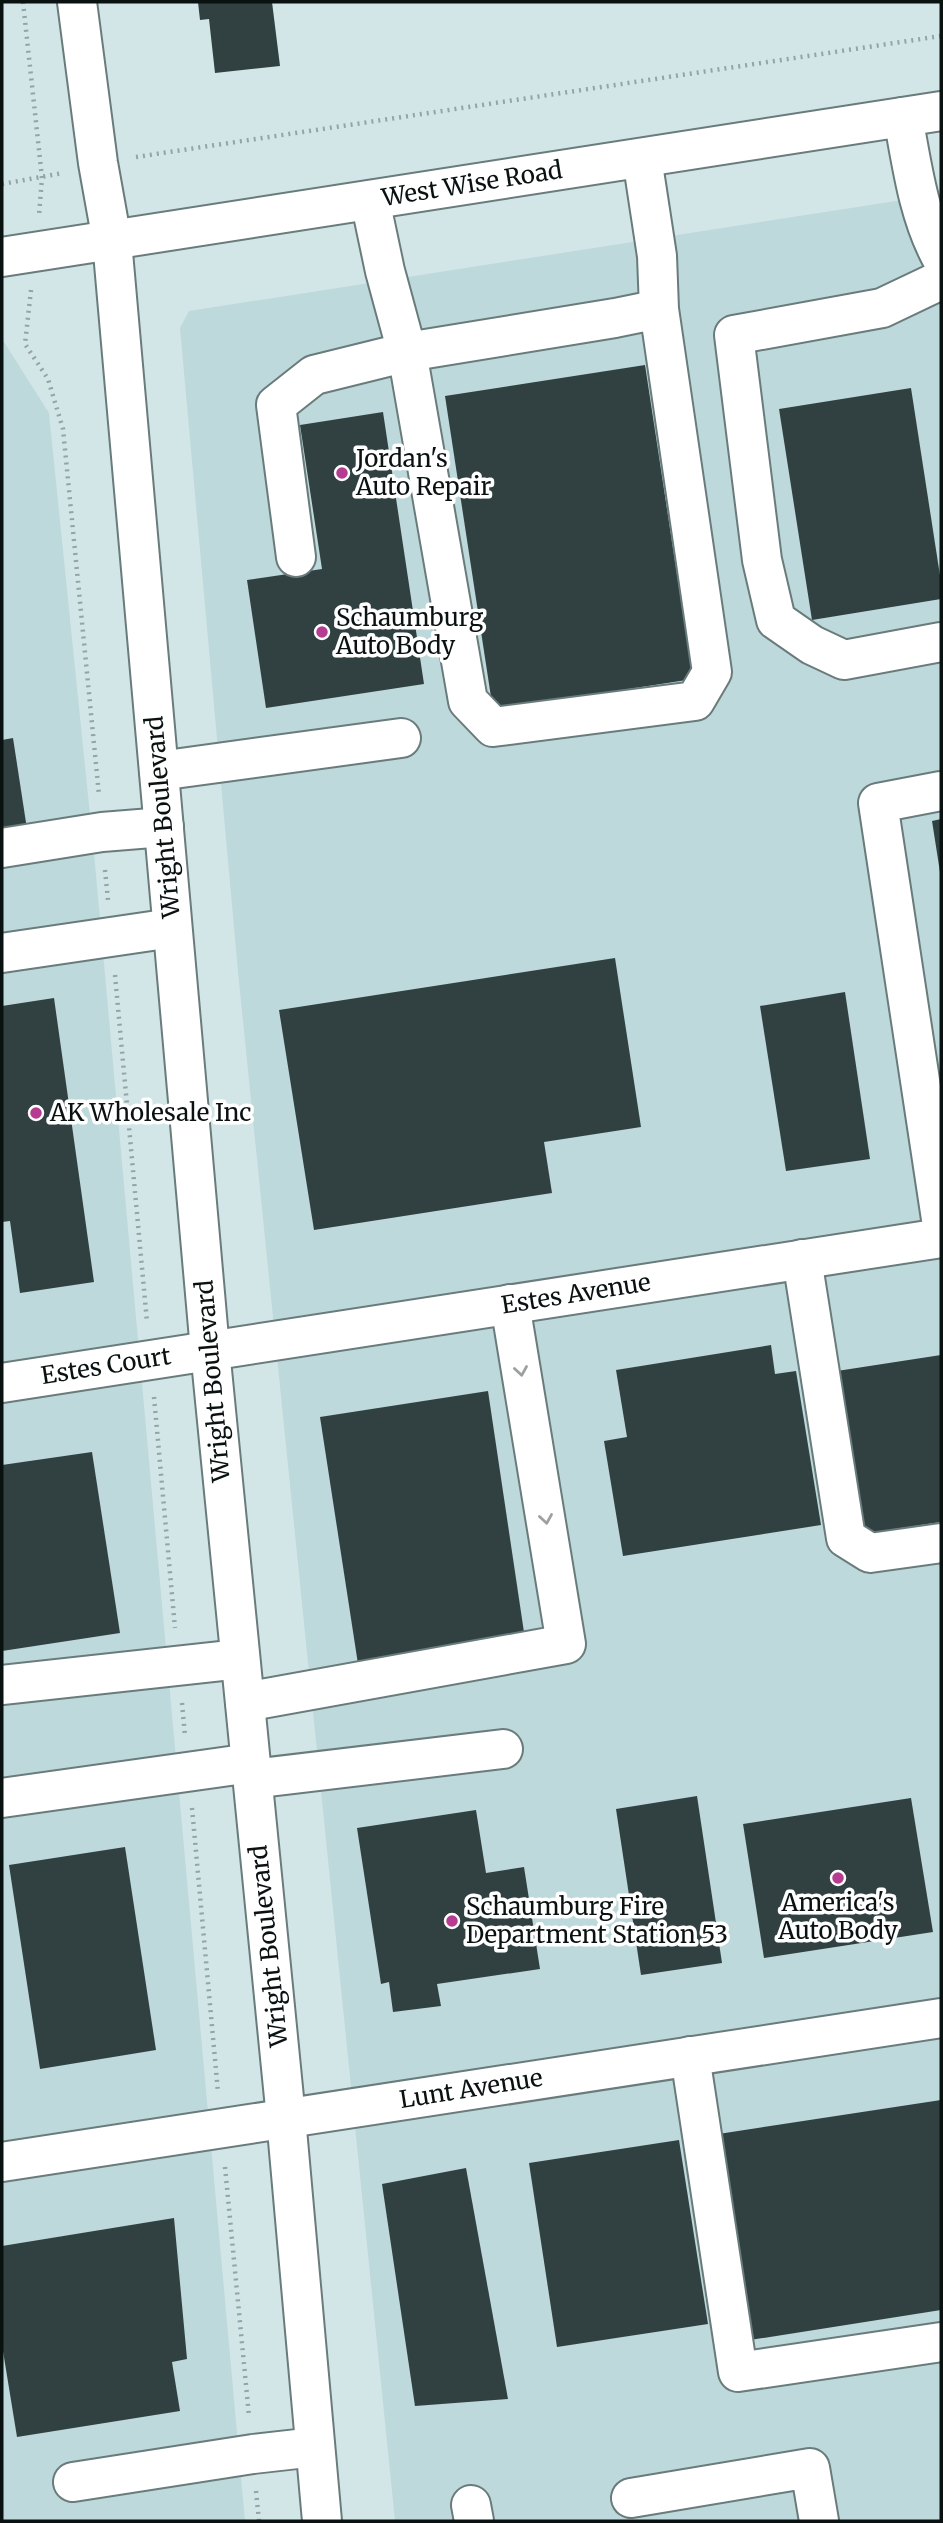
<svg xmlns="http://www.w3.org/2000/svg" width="943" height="2523" viewBox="0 0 943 2523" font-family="Merriweather,serif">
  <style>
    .built { fill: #bed9db }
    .building { fill: #314142 }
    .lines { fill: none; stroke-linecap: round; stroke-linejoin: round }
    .minor-casing { stroke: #6a7b7c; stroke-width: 42 }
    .path { stroke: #94a4a4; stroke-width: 4.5; stroke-dasharray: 2 5; stroke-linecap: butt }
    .minor { stroke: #fff; stroke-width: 38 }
    .oneway { stroke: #9da0a0 }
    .poi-dot { fill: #b53c90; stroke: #fff; stroke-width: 2.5 }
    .labels { text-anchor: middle; stroke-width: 7; stroke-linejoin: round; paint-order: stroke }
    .street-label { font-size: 24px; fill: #0a1111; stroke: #fff }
    .poi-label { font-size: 24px; fill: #0a1111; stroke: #fff; text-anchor: start }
  </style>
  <rect width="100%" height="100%" fill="#d3e6e7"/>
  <g class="built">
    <polygon points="941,194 941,2521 395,2521 238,972 180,328 189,311"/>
    <polygon points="2,342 4,342 49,413 95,864 245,2521 2,2521"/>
  </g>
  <g class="building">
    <polygon points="198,2 272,2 280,66 215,73 209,19 200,20"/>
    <polygon points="645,365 693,679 493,710 445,396"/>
    <polygon points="911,388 941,582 941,599 812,620 779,409"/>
    <polygon points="383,412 424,684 266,708 247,580 322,569 300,425"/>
    <polygon points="13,738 27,829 2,833 2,740"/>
    <polygon points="941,819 941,872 940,872 932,821"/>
    <polygon points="615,958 641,1127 544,1142 552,1193 314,1230 279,1010"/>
    <polygon points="845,992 870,1159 786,1171 760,1006"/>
    <polygon points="54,998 94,1282 20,1293 10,1221 2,1222 2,1006"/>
    <polygon points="771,1345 775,1374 796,1371 821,1525 623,1556 604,1441 627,1437 616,1370"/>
    <polygon points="941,1355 941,1522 862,1534 837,1371"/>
    <polygon points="488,1391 525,1639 358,1664 320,1417"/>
    <polygon points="92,1452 120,1633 2,1651 2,1465"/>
    <polygon points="697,1796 722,1963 641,1975 616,1809"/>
    <polygon points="911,1798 933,1932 764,1958 743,1824"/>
    <polygon points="476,1810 486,1873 524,1867 540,1969 437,1984 441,2006 393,2012 389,1982 381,1984 357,1828"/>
    <polygon points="125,1847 156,2050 40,2069 9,1865"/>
    <polygon points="941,2100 941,2310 744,2341 712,2135"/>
    <polygon points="679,2140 708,2324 557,2347 529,2163"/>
    <polygon points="466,2168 508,2399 415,2406 382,2184"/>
    <polygon points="174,2218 187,2359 172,2362 180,2411 17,2437 2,2345 2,2246"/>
  </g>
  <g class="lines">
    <defs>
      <g id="minor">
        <polyline points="77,2 98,163 112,241 210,1350 286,2118 322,2521"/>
        <path d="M903,117c9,48 15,97 38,140"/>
        <polyline points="642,158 657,256 659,309 615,318 407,352 468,701 493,727 695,701 712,672 659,309"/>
        <polyline points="2,257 941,111"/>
        <polyline points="941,280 882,308 734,335 762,560 776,620 812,645 844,660 941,642"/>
        <polyline points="296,557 276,405 314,375 407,352 385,271 370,200"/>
        <polyline points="159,771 401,738"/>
        <polyline points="941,791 878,803 941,1219"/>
        <polyline points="2,848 102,832 164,827"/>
        <polyline points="2,953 172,928"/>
        <polyline points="802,1259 846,1538 870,1553 941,1543"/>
        <polyline points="2,1383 941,1238"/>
        <polyline points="2,1685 240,1659"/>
        <polyline points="245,1702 566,1644 510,1304"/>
        <polyline points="252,1779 503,1749"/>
        <polyline points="2,1798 251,1763"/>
        <polyline points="690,2056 738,2372 941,2342"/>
        <polyline points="2,2162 941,2018"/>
        <polyline points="73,2482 253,2454 315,2447"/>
        <polyline points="631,2498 810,2468 819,2521"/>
        <polyline points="471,2505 474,2521"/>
      </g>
    </defs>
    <use href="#minor" class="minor-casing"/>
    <g class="path">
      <polyline points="23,2 42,178 39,215"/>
      <polyline points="136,157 941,36"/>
      <polyline points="2,184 63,173"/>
      <polyline points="31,290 25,344 48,379 63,429 99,795"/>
      <polyline points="105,870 108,900"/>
      <polyline points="115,975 147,1322"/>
      <polyline points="154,1397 175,1628"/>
      <polyline points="182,1703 185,1736"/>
      <polyline points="192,1808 218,2092"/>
      <polyline points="225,2167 249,2416"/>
      <polyline points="256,2491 259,2521"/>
    </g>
    <use href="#minor" class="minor"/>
  </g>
  <defs><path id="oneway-chevron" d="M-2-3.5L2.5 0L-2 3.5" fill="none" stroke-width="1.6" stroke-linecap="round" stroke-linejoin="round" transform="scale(1.75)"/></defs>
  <g class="oneway">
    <use href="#oneway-chevron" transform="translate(521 1371) rotate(81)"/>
    <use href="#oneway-chevron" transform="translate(546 1519) rotate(81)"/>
  </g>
  <g class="poi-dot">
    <circle cx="342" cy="473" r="7"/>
    <circle cx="322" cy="632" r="7"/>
    <circle cx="36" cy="1113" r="7"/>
    <circle cx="838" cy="1878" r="7"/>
    <circle cx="452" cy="1921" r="7"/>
  </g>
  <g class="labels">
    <g class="street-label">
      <text transform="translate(472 184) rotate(-9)" y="8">West Wise Road</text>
      <text transform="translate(163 817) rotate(-95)" y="8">Wright Boulevard</text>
      <text transform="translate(576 1294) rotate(-9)" y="8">Estes Avenue</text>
      <text transform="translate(106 1366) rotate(-9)" y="8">Estes Court</text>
      <text transform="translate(213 1381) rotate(-95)" y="8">Wright Boulevard</text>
      <text transform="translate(269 1946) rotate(-96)" y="8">Wright Boulevard</text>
      <text transform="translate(471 2089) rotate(-9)" y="8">Lunt Avenue</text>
    </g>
    <g class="poi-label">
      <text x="356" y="467">Jordan's<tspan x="356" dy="28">Auto Repair</tspan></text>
      <text x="336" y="626">Schaumburg<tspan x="336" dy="28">Auto Body</tspan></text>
      <text x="50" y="1121">AK Wholesale Inc</text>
      <text x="838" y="1911" text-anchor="middle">America's<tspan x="838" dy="28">Auto Body</tspan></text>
      <text x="466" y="1915">Schaumburg Fire<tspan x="466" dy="28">Department Station 53</tspan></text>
    </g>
  </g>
  <rect width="943" height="2523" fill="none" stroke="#0a1111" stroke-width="7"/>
</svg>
